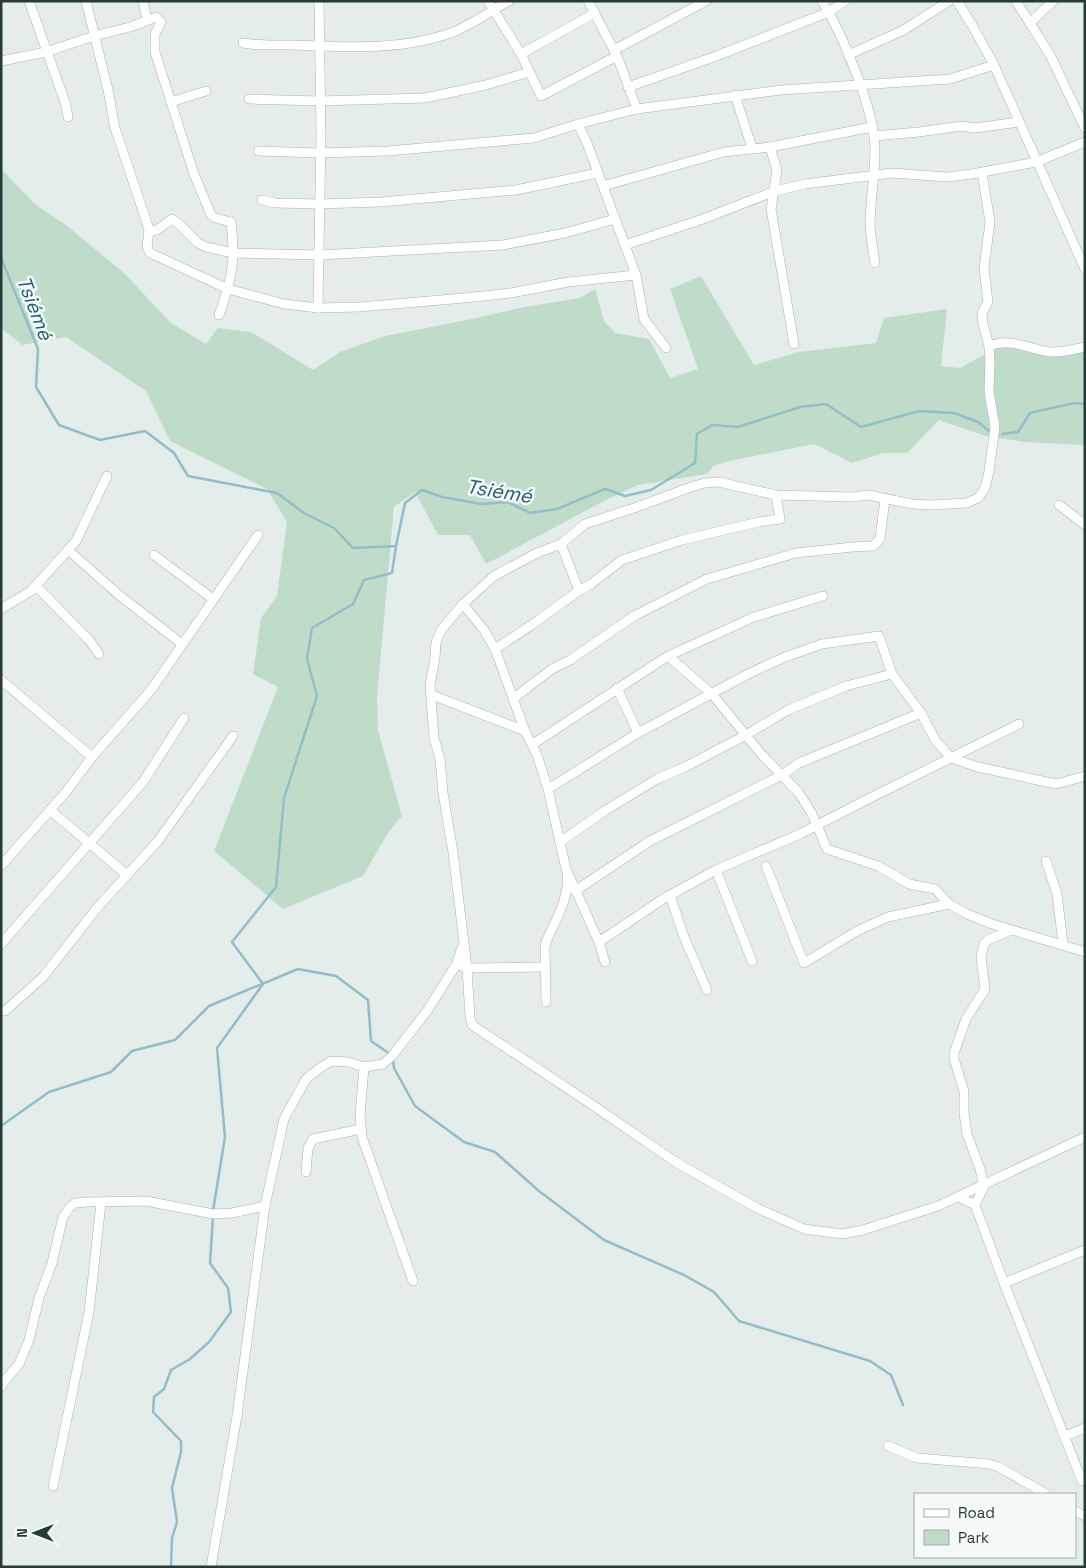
<svg xmlns="http://www.w3.org/2000/svg" width="1086" height="1568" viewBox="0 0 1086 1568" font-family="'Space Grotesk',sans-serif">
  <style>
    .green { fill: #bfdcc9 }
    .lines { fill: none; stroke-linecap: round; stroke-linejoin: round }
    .stream { stroke: #91becd; stroke-width: 2.5 }
    .street-casing { stroke: #a7b5b1; stroke-width: 10 }
    .street { stroke: #fff; stroke-width: 9 }
    .labels { text-anchor: middle; stroke-width: 5; stroke-linejoin: round; paint-order: stroke }
    .water-label { font-size: 20px; font-style: italic; fill: #235f75; stroke: #f5f9f7 }
  </style>
  <rect width="100%" height="100%" fill="#e4edea"/>
  <polygon class="green" points="1,169 36,205 66,225 124,273 171,323 206,344 218,328 251,332 313,370 340,352 385,336 472,319 524,307 580,298 595,289 604,321 615,333 649,339 670,378 698,369 670,289 701,276 754,365 799,352 876,343 884,318 947,309 941,366 960,368 1002,345 1049,357 1085,350 1085,445 1024,442 986,436 939,420 907,453 883,453 852,463 814,444 729,461 713,466 707,474 638,485 606,500 486,564 470,535 438,535 415,492 394,507 377,696 378,730 402,816 389,831 363,876 283,909 214,851 278,687 253,674 261,618 277,596 287,522 267,489 170,441 146,391 66,337 22,345 1,328"/>
  <g class="lines">
    <g class="stream">
      <polyline points="1,258 38,349 36,387 59,425 100,440 145,431 174,453 188,476 277,493 304,513 334,528 353,548 396,546 405,503 422,490 442,497 482,504 508,502 530,513 557,509 605,489 625,496 651,490 695,463 697,434 712,425 738,427 800,407 826,404 861,427 919,411 954,413 978,422 989,431"/>
      <polyline points="1002,434 1018,432 1030,413 1074,403 1085,404"/>
      <polyline points="393,1059 394,1068 415,1106 464,1142 495,1152 539,1191 604,1240 684,1275 714,1292 739,1321 870,1361 891,1375 903,1405"/>
      <polyline points="1,1126 49,1092 111,1072 132,1051 175,1040 209,1006 298,969 336,976 368,1000 371,1041 390,1054"/>
      <polyline points="213,1211 225,1137 217,1048 263,984 232,942 276,887 284,798 317,696 307,659 312,628 353,604 364,580 392,573 396,546"/>
      <polyline points="171,1567 172,1538 177,1522 172,1488 181,1452 181,1441 153,1412 154,1397 164,1389 171,1370 190,1359 209,1342 231,1312 228,1288 210,1263 213,1217"/>
    </g>
    <defs>
      <g id="street">
        <polyline points="29,1 66,105 68,117"/>
        <path d="M86,1l22,89 7,38 34,101 2,2c9,0 13,-8 21,-12l7,5 19,19 8,4 27,6 86,2 184,-10 62,-12 50,-14"/>
        <polyline points="143,1 147,20"/>
        <polyline points="488,1 521,54 541,96 617,56"/>
        <polyline points="588,1 617,56 637,109"/>
        <path d="M822,1c21,34 52,108 53,147 0,25 -4,49 -5,73 0,14 3,28 5,42"/>
        <polyline points="957,1 972,25 994,65 1085,269"/>
        <polyline points="1016,1 1050,55 1085,128"/>
        <polyline points="1030,23 1053,1"/>
        <path d="M243,43c16,3 33,2 49,2 52,2 106,6 156,-11 21,-7 41,-22 61,-33"/>
        <polyline points="614,50 706,1"/>
        <polyline points="521,54 595,13"/>
        <polyline points="848,55 902,31 949,1"/>
        <path d="M1,61l45,-9 48,-16 36,-9 26,-10 5,5 -6,12v18l39,122 17,41 4,3 16,4c1,10 2,21 2,31 0,21 -7,42 -14,62"/>
        <polyline points="628,87 711,58 829,12 845,1"/>
        <polyline points="735,95 752,148"/>
        <polyline points="249,99 320,101 425,98 486,85 529,72"/>
        <polyline points="171,102 206,91"/>
        <polyline points="578,124 587,143 636,275 644,319 666,348"/>
        <polyline points="874,136 919,132 961,126 975,128 1019,122"/>
        <polyline points="770,147 777,170 771,209 794,344"/>
        <polyline points="258,151 320,153 388,151 534,138 578,124 637,109 781,90 950,79 994,65"/>
        <polyline points="982,173 990,222 984,268 988,302 982,313 983,324 989,346 990,361 989,392 995,427 989,471 985,488 978,498 967,503 931,505 912,504 868,495 853,497 776,495 719,482 705,483 691,487 637,507 585,524 561,544 537,553 494,576 463,604 442,629 436,642 435,658 430,685 434,738 440,759 443,793 453,852 467,968 470,1017 472,1025 594,1106 677,1163 757,1208 804,1229 842,1234 863,1230 938,1206 1085,1137"/>
        <polyline points="603,186 724,152 770,147 872,127"/>
        <polyline points="262,200 275,203 319,204 381,202 516,190 598,173"/>
        <polyline points="149,229 147,247 150,253 228,289 284,304 318,308 360,307 464,298 511,293 568,282 636,275"/>
        <polyline points="625,245 703,219 775,191 805,184 892,173 947,177 972,174 1036,162 1085,142"/>
        <polyline points="318,308 321,134 319,1"/>
        <path d="M989,346c21,-9 39,3 61,6 10,1 24,-3 35,-5"/>
        <polyline points="1059,505 1085,525"/>
        <polyline points="68,550 119,595 182,644"/>
        <polyline points="154,555 213,599"/>
        <polyline points="36,586 89,640 99,654"/>
        <polyline points="577,592 591,584 622,560 682,540 759,522 780,519 776,495"/>
        <polyline points="463,604 484,630 495,649 525,731 537,755 548,789 566,869 599,942 605,962"/>
        <polyline points="1,609 31,591 76,541 107,476"/>
        <polyline points="495,649 533,624 577,592 578,588 561,544"/>
        <polyline points="668,656 712,694 763,756 799,793 812,814 827,849 878,866 909,884 935,889 949,904 967,914 992,924 1085,952"/>
        <polyline points="1,680 92,757"/>
        <polyline points="617,688 638,733"/>
        <polyline points="432,695 525,731"/>
        <polyline points="514,698 552,669 570,660 634,616 707,579 796,553 852,547 873,546 880,539 885,499"/>
        <polyline points="533,744 668,656 754,617 823,596"/>
        <polyline points="548,789 638,733 750,673 785,657 822,644 879,636 892,674 921,713 936,741 951,758 978,767 1056,784 1085,776"/>
        <polyline points="50,810 127,875"/>
        <polyline points="560,842 606,810 657,779 685,767 746,735 788,710 846,686 892,674"/>
        <polyline points="1046,861 1057,894 1063,944"/>
        <polyline points="1,866 66,792 92,757 151,690 258,535"/>
        <polyline points="766,866 804,963 857,931 888,917 949,904"/>
        <polyline points="716,870 752,961"/>
        <polyline points="575,891 650,841 782,775 799,763 921,713"/>
        <polyline points="670,895 684,937 707,990"/>
        <polyline points="599,942 663,899 716,870 800,834 872,797 1019,724"/>
        <polyline points="1,944 143,782 184,718"/>
        <polyline points="461,966 467,968 546,967"/>
        <path d="M546,1002l-1,-55 1,-5c9,-21 24,-44 21,-68"/>
        <polyline points="5,1011 43,977 97,908 158,841 233,736"/>
        <polyline points="364,1067 360,1115 362,1137 413,1281"/>
        <polyline points="306,1172 308,1148 313,1139 361,1129"/>
        <polyline points="959,1197 975,1205 1004,1283 1082,1481"/>
        <polyline points="975,1205 984,1186 980,1169 967,1134 964,1113 964,1091 954,1059 954,1053 966,1019 985,989 981,957 984,944 988,940 1011,930"/>
        <polyline points="1004,1283 1085,1250"/>
        <polyline points="1,1387 3,1383 19,1364 29,1340 39,1298 52,1263 63,1217 70,1207 75,1203 88,1202 146,1201 213,1214 232,1213 265,1206 284,1119 306,1079 320,1068 331,1061 348,1062 364,1067 383,1064 392,1056 427,1011 456,965 462,948"/>
        <polyline points="1065,1436 1085,1428"/>
        <polyline points="888,1446 917,1458 989,1464 999,1467 1046,1494"/>
        <polyline points="53,1486 89,1312 101,1203"/>
        <polyline points="1075,1511 1085,1516"/>
        <polyline points="211,1567 237,1416 265,1206"/>
      </g>
    </defs>
    <use href="#street" class="street-casing"/>
    <use href="#street" class="street"/>
  </g>
  <g class="labels">
    <g class="water-label">
      <text transform="translate(35 308) rotate(69)" y="7">Tsiémé</text>
      <text transform="translate(499 491) rotate(9)" y="7">Tsiémé</text>
    </g>
  </g>
  <rect width="1086" height="1568" fill="none" stroke="#253d39" stroke-width="5"/>
  <rect x="914" y="1493" width="162" height="65" fill="#f5f9f7" stroke="#a2aeab"/>
  <rect x="924" y="1509" width="25" height="8" fill="#ffffff" stroke="#a2aeab"/>
  <text x="958" y="1518" font-size="15" fill="#253d39">Road</text>
  <rect x="924" y="1530" width="25" height="15" fill="#bfdcc9" stroke="#a2aeab"/>
  <text x="958" y="1543" font-size="15" fill="#253d39">Park</text>
  <g transform="translate(35 1533) rotate(270)" stroke="#f5f9f7" stroke-width="4" paint-order="stroke">
  <path d="M0-4L9 19L0 12L-9 19Z" fill="#253d39"/>
  <text y="-8" font-size="14" font-weight="bold" text-anchor="middle" fill="#253d39">N</text>
  </g>
</svg>
